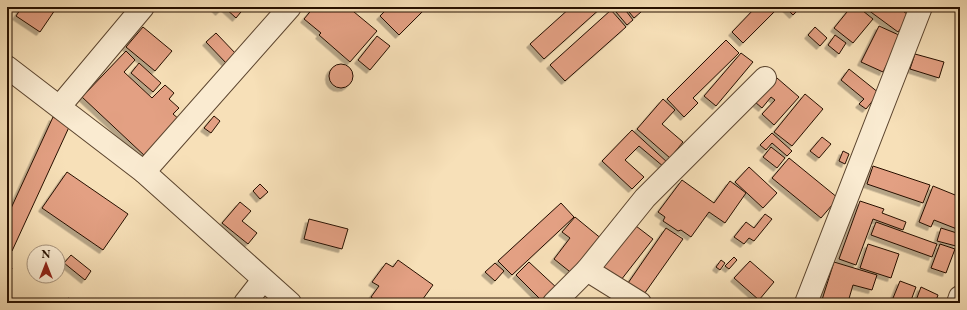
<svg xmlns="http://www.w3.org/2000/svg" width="967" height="310" viewBox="0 0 967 310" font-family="'EB Garamond',serif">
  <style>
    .building { fill: #e3a083; stroke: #271000; filter: url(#shadow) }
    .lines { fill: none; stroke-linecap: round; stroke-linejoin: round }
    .street-casing { stroke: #5b442e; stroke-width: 24 }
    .street { stroke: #faebd1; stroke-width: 22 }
  </style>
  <defs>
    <filter id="shadow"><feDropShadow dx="-3.5" dy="3.5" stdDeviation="0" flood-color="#0004"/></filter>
  </defs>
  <rect width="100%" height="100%" fill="#f7e0b8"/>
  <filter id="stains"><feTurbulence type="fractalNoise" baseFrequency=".005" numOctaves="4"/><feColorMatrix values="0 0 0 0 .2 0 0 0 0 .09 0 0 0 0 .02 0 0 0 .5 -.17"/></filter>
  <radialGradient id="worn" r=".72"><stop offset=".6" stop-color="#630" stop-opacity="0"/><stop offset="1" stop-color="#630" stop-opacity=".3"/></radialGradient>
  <g class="building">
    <polygon points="22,7 57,7 40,32 16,16"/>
    <polygon points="214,7 245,7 236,18 224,7 219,12"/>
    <polygon points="314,7 348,7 377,31 350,62 319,35 321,33 304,19"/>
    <polygon points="389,7 427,7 399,35 380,16"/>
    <polygon points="571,7 602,7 544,59 530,44"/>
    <polygon points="623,7 633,20 627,25 616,12"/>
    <polygon points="625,7 637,7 641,12 634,18"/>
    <polygon points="756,7 779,7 743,43 732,32"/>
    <polygon points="785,7 801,7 793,15"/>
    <polygon points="851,7 858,7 873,19 853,43 834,28"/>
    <polygon points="864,7 897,7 910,16 898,32"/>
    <polygon points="611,10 626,27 565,81 550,65"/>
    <polygon points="879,26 901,36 883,72 861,62"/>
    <polygon points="143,27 172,51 155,71 126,47"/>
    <polygon points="815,27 827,38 820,46 808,35"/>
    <polygon points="216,33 237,55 227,64 206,42"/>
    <polygon points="835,35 846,43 839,54 828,45"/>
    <polygon points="377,36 390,46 370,70 358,60"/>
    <polygon points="726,40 739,53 693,98 698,103 684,117 667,99"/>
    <polygon points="126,51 135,60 124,72 152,98 165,85 174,93 169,99 179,108 173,114 180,120 146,157 82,97"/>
    <polygon points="741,53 753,62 716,106 704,96"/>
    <polygon points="915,54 944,62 939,78 910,69"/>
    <polygon points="139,63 161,83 153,92 131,73"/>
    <circle cx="341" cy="76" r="12"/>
    <polygon points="849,69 879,93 866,109 859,104 864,99 841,80"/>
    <polygon points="777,78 799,97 774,125 762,114 775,100 771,97 762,108 755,102"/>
    <polygon points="805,94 823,109 792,146 774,132"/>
    <polygon points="663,99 675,110 662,124 683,142 670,158 637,129"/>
    <polygon points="214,116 220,121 211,133 204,128"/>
    <polygon points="53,117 70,125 12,251 7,249 7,217"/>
    <polygon points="632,130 668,163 664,167 639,146 625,160 644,177 632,189 602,161"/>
    <polygon points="772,133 792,151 787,156 772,143 766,150 760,145"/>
    <polygon points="822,137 831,144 819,158 810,151"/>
    <polygon points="771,147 785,158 777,168 763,157"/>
    <polygon points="843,151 849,154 845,164 839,161"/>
    <polygon points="789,158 838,198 821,218 772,178"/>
    <polygon points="873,166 930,185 923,203 867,184"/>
    <polygon points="749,167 777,193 763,208 735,182"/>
    <polygon points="67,172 128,214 103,250 42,208"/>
    <polygon points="682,180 714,203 730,181 746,193 725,223 709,212 691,237 681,230 678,231 663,221 665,217 658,212"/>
    <polygon points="260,184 268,192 260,199 253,191"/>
    <polygon points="933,186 960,197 960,223 957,229 934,220 931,227 919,222"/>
    <polygon points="860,201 884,209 882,213 906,222 903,230 873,219 856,265 839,259"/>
    <polygon points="240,202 251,211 242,221 257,233 248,244 222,223"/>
    <polygon points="561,203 574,217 512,275 498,261"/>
    <polygon points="765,214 772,219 754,241 749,238 744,244 734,237 746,222 754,228"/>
    <polygon points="575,217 603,240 574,275 554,259 570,238 562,232"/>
    <polygon points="309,219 348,229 342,249 304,239"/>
    <polygon points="876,222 937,244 932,257 871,235"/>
    <polygon points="636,226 653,239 621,280 603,267"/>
    <polygon points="666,228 683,239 642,297 626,286"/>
    <polygon points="941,228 960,234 956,246 937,241"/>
    <polygon points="868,244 899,254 891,278 860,268"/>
    <polygon points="940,244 955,249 946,273 931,268"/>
    <polygon points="71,255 91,271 85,280 64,263"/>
    <polygon points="734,257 737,260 729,269 725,266"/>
    <polygon points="398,260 433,285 420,303 379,303 371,297 379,286 372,282 386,263 393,267"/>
    <polygon points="721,260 725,263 720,270 716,267"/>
    <polygon points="750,261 774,282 759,300 734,278"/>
    <polygon points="529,262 558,289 544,303 516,275"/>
    <polygon points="834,262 877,275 872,290 853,285 848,302 851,303 821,303"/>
    <polygon points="495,263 504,271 495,281 485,272"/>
    <polygon points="7,266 12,268 9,276 7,276"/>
    <polygon points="900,281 916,287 910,303 891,303"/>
    <polygon points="921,287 938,295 935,303 915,303"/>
    <polygon points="68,298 77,303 66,303"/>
  </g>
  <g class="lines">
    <defs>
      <g id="street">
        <polyline points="7,67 144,172 290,303"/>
        <polyline points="60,106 143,7"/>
        <polyline points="144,172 290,7"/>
        <polyline points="587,270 640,303"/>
        <polyline points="245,303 263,280"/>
        <polyline points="554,303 587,270 645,198 765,78"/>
        <polyline points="806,303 921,7"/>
        <polyline points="958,303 960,297"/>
      </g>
    </defs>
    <use href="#street" class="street-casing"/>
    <use href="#street" class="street"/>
  </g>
  <rect width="967" height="310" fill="none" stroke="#f7e0b8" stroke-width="24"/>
  <rect x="8" y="8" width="951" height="294" fill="none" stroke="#271000" stroke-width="2"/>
  <rect x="12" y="12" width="943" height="286" fill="none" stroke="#271000"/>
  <g transform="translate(46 264)"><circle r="19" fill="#faebd1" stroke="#a6937d"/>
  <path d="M0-3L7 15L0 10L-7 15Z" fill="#8f2418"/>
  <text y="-6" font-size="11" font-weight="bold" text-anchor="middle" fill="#271000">N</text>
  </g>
  <rect width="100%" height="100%" filter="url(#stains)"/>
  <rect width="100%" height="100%" fill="url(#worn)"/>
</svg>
